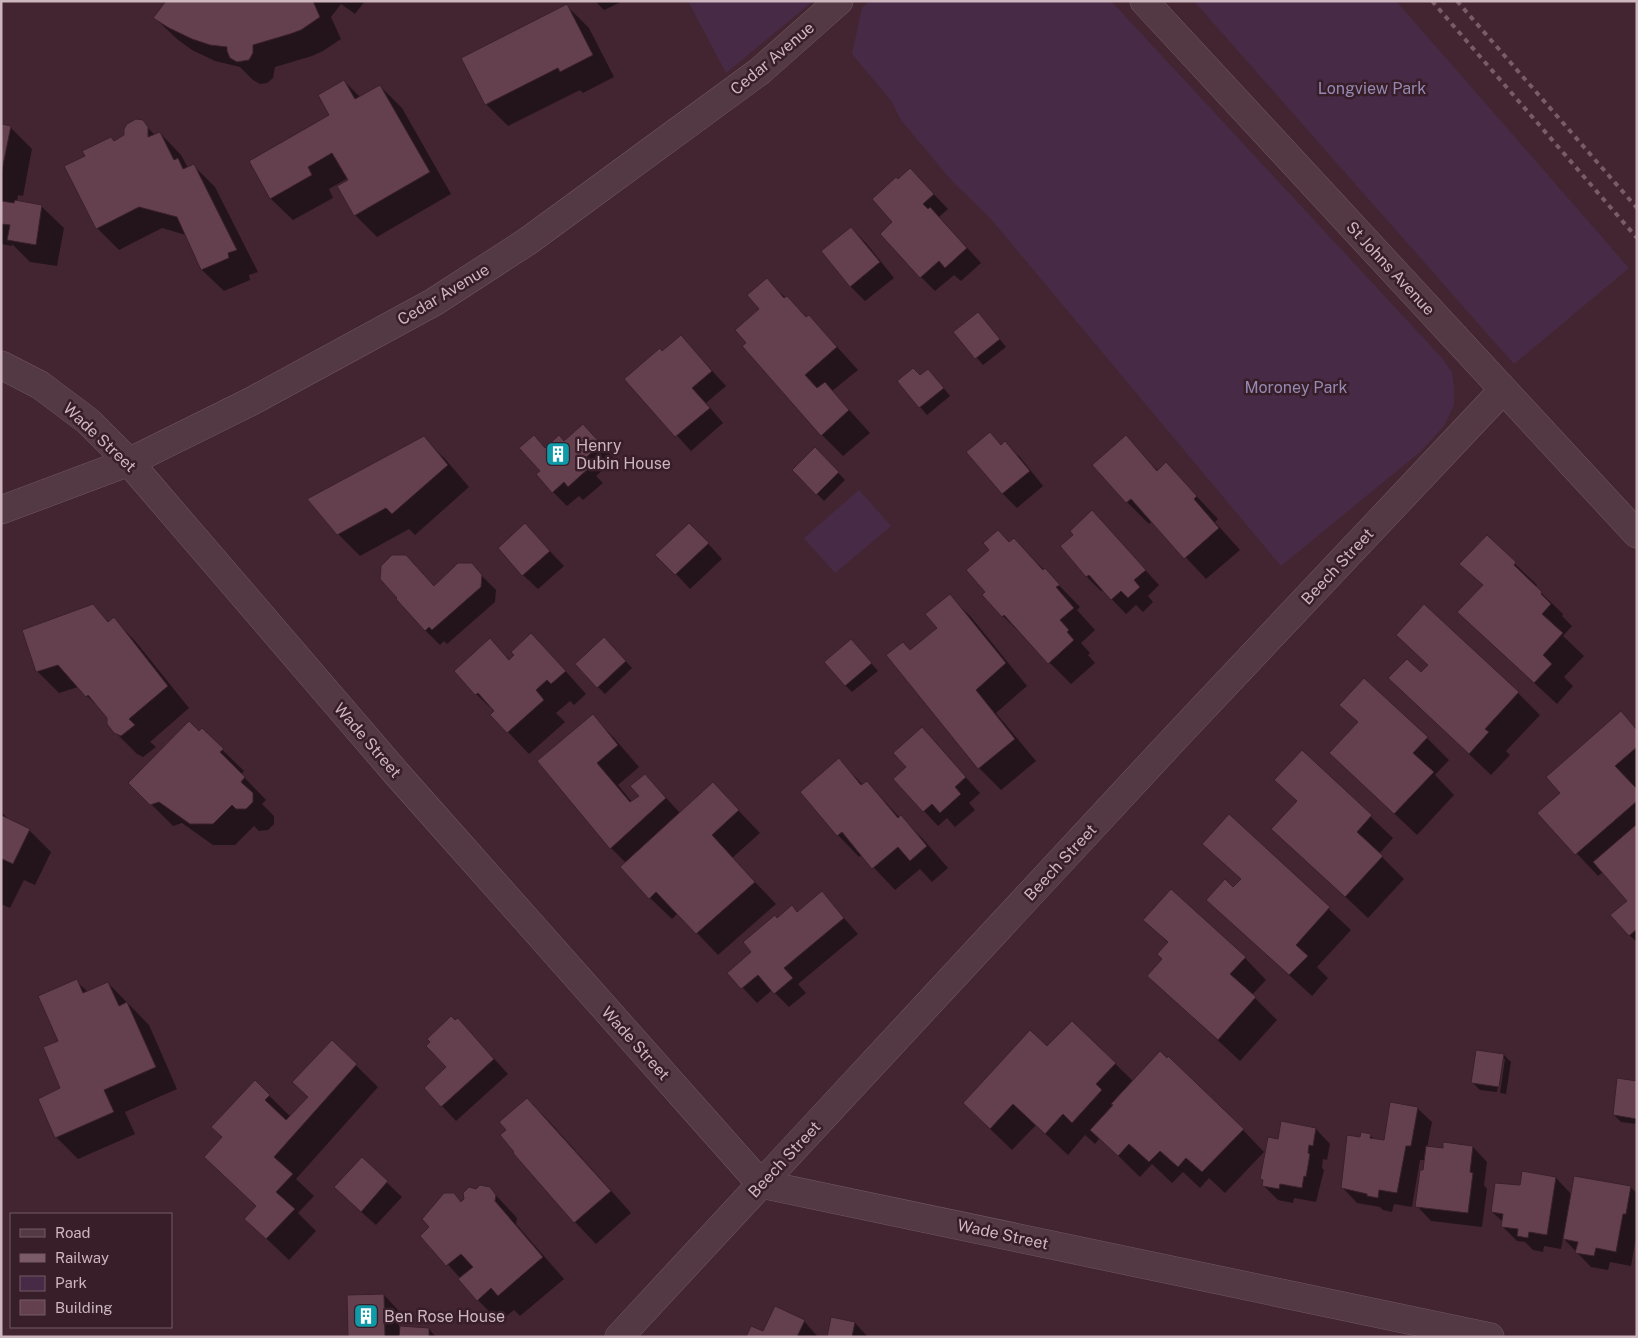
<svg xmlns="http://www.w3.org/2000/svg" width="1638" height="1338" viewBox="0 0 1638 1338" font-family="'Public Sans',sans-serif">
  <style>
    .green { fill: #472b46 }
    .shadow { fill: #0007 }
    .building { fill: #64404e; stroke: #3a202a }
    .lines { fill: none; stroke-linecap: round; stroke-linejoin: round }
    .minor-casing { stroke: #705761; stroke-width: 29 }
    .minor { stroke: #533943; stroke-width: 28 }
    .rail { stroke: #7a5b67; stroke-width: 4; stroke-dasharray: 5 5; stroke-linecap: butt }
    .labels { text-anchor: middle; stroke-width: 5; stroke-linejoin: round; paint-order: stroke }
    .street-label { font-size: 16px; fill: #cdb6be; stroke: #381e28 }
    .park-label { font-size: 16px; fill: #9489b2; stroke: #381e28 }
    .poi-label { font-size: 16px; fill: #cdb6be; stroke: #381e28; text-anchor: start }
  </style>
  <rect width="100%" height="100%" fill="#432531"/>
  <g class="green">
    <polygon points="688,1 813,1 726,73"/>
    <polygon points="869,1 1111,1 1441,357 1452,372 1454,388 1454,405 1444,426 1420,452 1281,566 991,219 952,181 901,120 892,102 852,54 862,8"/>
    <polygon points="1194,1 1396,1 1629,268 1514,364"/>
    <polygon points="859,490 891,526 835,573 804,538"/>
  </g>
  <g class="shadow">
    <polygon points="167,1 365,1 355,14 341,4 331,17 341,39 323,51 312,56 275,67 273,78 267,83 260,84 253,80 240,67 215,61 192,50 177,39 155,18"/>
    <polygon points="595,1 623,1 604,10"/>
    <polygon points="567,6 589,28 614,77 583,93 580,90 508,126 486,104"/>
    <polygon points="344,81 360,97 380,86 402,108 451,194 377,237 355,215 348,178 329,189 333,198 293,220 271,199 250,162 331,116"/>
    <polygon points="136,120 142,122 155,135 160,133 181,155 188,168 193,165 215,187 258,272 249,275 250,280 224,291 202,270 186,235 162,228 119,250 97,228 114,142 126,136 126,128 131,122"/>
    <polygon points="1,125 10,127 32,149 23,196 18,195 17,202 42,207 64,228 57,266 30,262 12,244 12,246 1,244"/>
    <polygon points="925,185 948,209 939,217 981,263 961,281 954,275 935,291 921,277 894,223"/>
    <polygon points="851,228 866,243 894,278 865,301 850,286"/>
    <polygon points="767,280 807,318 809,316 858,370 832,391 870,433 843,456 822,435 747,343 760,309"/>
    <polygon points="985,321 1006,347 983,365 955,332"/>
    <polygon points="681,337 726,386 706,403 723,423 691,451 626,379 663,353"/>
    <polygon points="920,376 935,377 950,396 927,415 899,382"/>
    <polygon points="990,434 1002,446 1005,443 1020,457 1043,486 1017,508 1002,493"/>
    <polygon points="534,437 546,449 564,442 598,440 615,460 596,476 603,483 583,500 579,496 567,506 553,492 542,471"/>
    <polygon points="1126,437 1158,471 1166,464 1218,519 1215,522 1240,550 1206,579 1152,521 1149,524 1127,502"/>
    <polygon points="424,438 446,460 469,487 415,535 409,529 360,556 338,534"/>
    <polygon points="815,449 845,480 824,501 794,470"/>
    <polygon points="1092,512 1159,585 1148,596 1153,602 1143,612 1136,605 1126,614 1103,590 1101,591 1087,577 1062,546 1075,535"/>
    <polygon points="525,525 564,566 538,589 523,575"/>
    <polygon points="1487,537 1537,585 1535,587 1563,614 1562,616 1572,626 1563,636 1584,656 1564,677 1573,686 1557,704 1481,634 1484,586 1461,564"/>
    <polygon points="704,539 722,559 690,589 676,574"/>
    <polygon points="1014,539 1080,607 1077,610 1095,630 1081,643 1090,653 1088,655 1095,663 1071,684 1003,616 1010,543"/>
    <polygon points="471,565 496,590 495,602 447,644 444,641 440,645 425,630 435,587"/>
    <polygon points="950,596 971,617 1027,686 996,713 1036,761 1001,790 979,768 911,651 938,628"/>
    <polygon points="92,605 109,622 114,619 135,641 189,708 150,742 156,747 143,757 137,754 115,732 109,718 78,687 59,693 37,671"/>
    <polygon points="490,640 510,660 553,657 586,694 574,705 570,701 556,713 565,722 529,754 508,732 495,712 476,694"/>
    <polygon points="611,645 632,668 605,694 598,687"/>
    <polygon points="858,648 878,671 852,692 845,685"/>
    <polygon points="1518,693 1540,715 1506,751 1510,755 1491,775 1412,700"/>
    <polygon points="1621,713 1637,729 1637,942 1629,935 1629,901 1603,872 1598,876 1539,813 1561,793"/>
    <polygon points="593,716 614,738 639,767 618,785 632,802 640,796 645,775 680,813 713,784 760,833 732,858 776,904 718,955 678,913 672,919 650,898 626,863 611,848 539,761"/>
    <polygon points="922,729 980,793 969,803 975,810 955,827 947,818 938,826 924,811 908,767"/>
    <polygon points="202,730 244,771 241,774 266,800 262,804 274,816 274,824 268,830 259,831 254,826 235,845 213,845 182,823 173,826 130,783"/>
    <polygon points="1427,738 1449,760 1435,775 1454,795 1417,835 1330,753"/>
    <polygon points="1302,752 1393,838 1379,854 1404,879 1368,918 1273,829 1298,802 1276,780"/>
    <polygon points="839,760 863,785 867,782 900,818 901,817 923,839 948,868 932,882 920,869 895,890 862,855 859,857 838,835"/>
    <polygon points="1,812 11,821 29,830 51,852 35,885 24,880 10,908 1,904"/>
    <polygon points="1229,816 1351,930 1317,967 1328,978 1312,996 1230,921 1233,889 1242,880 1204,844"/>
    <polygon points="822,893 858,934 798,984 806,993 789,1007 772,990 757,1003 729,973 753,952 777,919 797,913"/>
    <polygon points="1145,920 1245,958 1266,980 1252,995 1277,1020 1240,1061 1149,976 1163,959 1168,943"/>
    <polygon points="76,981 88,992 108,983 149,1025 177,1089 125,1112 135,1134 78,1159 56,1137 61,1089 59,1041"/>
    <polygon points="458,1019 508,1074 456,1121 442,1106 447,1068"/>
    <polygon points="1072,1022 1133,1081 1243,1130 1264,1152 1225,1193 1209,1178 1200,1188 1183,1172 1172,1183 1152,1164 1140,1177 1100,1138 1095,1144 1085,1135 1068,1155 1036,1125 1012,1150 986,1125 1047,1048"/>
    <polygon points="332,1042 378,1087 296,1179 314,1196 298,1213 316,1231 289,1260 246,1219 257,1207 224,1138 255,1082 291,1117 309,1098"/>
    <polygon points="1477,1051 1504,1055 1511,1062 1506,1094 1500,1093 1505,1059 1502,1059 1497,1092 1480,1090 1473,1083"/>
    <polygon points="1637,1082 1637,1124 1621,1122 1614,1115"/>
    <polygon points="527,1099 549,1121 631,1213 596,1244 575,1222 508,1130"/>
    <polygon points="1417,1108 1432,1122 1427,1148 1444,1150 1473,1147 1487,1162 1484,1185 1487,1189 1482,1227 1431,1221 1417,1206 1426,1160 1420,1160 1412,1207 1394,1204 1392,1212 1383,1210 1380,1207 1357,1203 1343,1188 1361,1139 1370,1135 1375,1140 1385,1142"/>
    <polygon points="1316,1129 1330,1144 1327,1160 1323,1159 1322,1168 1324,1170 1316,1202 1294,1198 1293,1203 1278,1200 1263,1185 1264,1181 1262,1179 1279,1140"/>
    <polygon points="362,1159 402,1197 376,1225 350,1202"/>
    <polygon points="1556,1178 1572,1195 1630,1187 1637,1193 1637,1232 1631,1266 1610,1262 1608,1270 1591,1267 1563,1238 1561,1249 1544,1246 1543,1252 1533,1250 1525,1242 1517,1241 1502,1226 1503,1222 1492,1212 1521,1187"/>
    <polygon points="489,1188 517,1218 516,1224 564,1279 520,1316 514,1310 499,1322 478,1300 461,1279 422,1236 431,1228 453,1194 462,1203 476,1190"/>
    <polygon points="384,1295 398,1310 399,1327 429,1329 436,1337 349,1337"/>
    <polygon points="804,1321 818,1337 747,1337 763,1333"/>
    <polygon points="855,1323 868,1337 828,1337"/>
  </g>
  <g class="building">
    <polygon points="166,1 313,1 320,17 301,30 290,34 253,45 253,53 249,60 237,62 230,58 227,51 227,47 210,45 192,39 169,28 153,18"/>
    <polygon points="567,4 593,55 560,72 558,68 485,105 461,58"/>
    <polygon points="344,80 355,99 380,85 430,172 354,216 337,186 348,180 332,153 308,167 312,175 270,199 249,161 329,115 318,95"/>
    <polygon points="136,119 143,120 148,127 148,137 160,132 174,160 178,158 183,169 194,164 237,250 228,253 229,258 201,270 177,217 139,207 96,229 64,166 85,156 82,151 111,137 114,141 124,135 124,129 127,124"/>
    <polygon points="1,124 11,126 1,175"/>
    <polygon points="910,168 934,194 923,204 928,209 930,207 967,248 945,268 939,261 920,278 880,234 892,222 872,199 896,177 898,179"/>
    <polygon points="15,200 42,205 36,245 7,240 10,225 1,224 1,201 14,203"/>
    <polygon points="851,227 880,262 850,287 821,251"/>
    <polygon points="767,278 784,298 787,296 806,317 809,315 837,347 805,375 817,388 825,382 849,410 821,436 742,346 746,343 735,330 759,309 747,295"/>
    <polygon points="978,312 1000,339 975,359 953,332"/>
    <polygon points="681,335 712,371 692,388 710,408 675,437 624,379 660,348 662,351"/>
    <polygon points="913,368 920,375 928,369 944,388 919,408 897,381"/>
    <polygon points="583,424 601,444 582,461 589,468 568,487 564,482 552,493 536,474 540,471 519,448 534,435 545,448 559,435 564,441"/>
    <polygon points="990,432 1001,445 1005,441 1030,471 1002,494 966,452"/>
    <polygon points="1126,435 1157,471 1166,462 1197,496 1194,499 1219,528 1184,559 1131,499 1126,503 1092,465"/>
    <polygon points="424,436 448,465 392,514 386,508 337,535 307,499"/>
    <polygon points="815,447 839,472 816,495 792,470"/>
    <polygon points="1092,510 1146,570 1134,580 1140,587 1128,598 1121,591 1111,600 1089,575 1086,577 1060,546 1073,535 1070,531"/>
    <polygon points="525,523 550,551 522,576 498,548"/>
    <polygon points="689,523 709,543 675,575 655,555"/>
    <polygon points="998,530 1009,542 1014,538 1043,570 1045,568 1060,585 1056,587 1074,608 1060,620 1069,630 1067,632 1074,640 1048,664 1004,615 1002,617 982,595 985,592 966,570 989,550 983,543"/>
    <polygon points="1487,535 1516,562 1514,565 1542,592 1541,594 1551,604 1542,614 1563,633 1543,655 1552,664 1534,683 1457,612 1483,585 1459,564"/>
    <polygon points="392,555 406,555 434,586 458,563 472,563 482,575 481,587 432,630 429,627 425,631 396,599 397,598 380,579 381,566"/>
    <polygon points="950,594 1006,663 976,690 1015,739 978,769 886,655 903,642 910,650 937,628 925,614"/>
    <polygon points="93,604 108,622 114,617 168,686 129,719 135,725 121,736 114,733 107,724 107,718 88,695 86,697 58,665 36,672 22,630"/>
    <polygon points="1424,604 1519,692 1485,729 1489,732 1469,754 1388,678 1407,659 1421,672 1428,665 1396,635"/>
    <polygon points="531,633 566,671 551,684 547,680 536,690 544,700 507,733 490,715 494,711 478,693 475,695 454,671 490,638 509,660 514,655 511,652"/>
    <polygon points="604,637 626,661 597,688 575,664"/>
    <polygon points="851,639 872,663 845,686 824,662"/>
    <polygon points="1364,678 1428,737 1413,753 1434,772 1394,814 1329,753 1358,722 1339,705"/>
    <polygon points="1621,711 1637,730 1637,747 1615,766 1637,789 1637,801 1575,855 1537,813 1560,793 1546,777"/>
    <polygon points="593,714 618,745 597,763 630,802 639,796 630,786 645,774 666,798 610,849 537,761"/>
    <polygon points="189,721 199,731 202,728 224,749 220,752 245,777 241,782 253,793 253,802 246,809 236,809 232,805 213,824 190,824 159,802 150,805 128,783"/>
    <polygon points="922,727 966,777 955,787 961,794 940,813 932,804 923,812 893,779 906,767 893,753"/>
    <polygon points="1302,750 1372,815 1357,832 1383,856 1345,897 1271,829 1297,801 1274,780"/>
    <polygon points="839,758 861,785 867,781 898,818 901,815 927,846 910,861 898,847 872,869 842,832 837,836 800,792"/>
    <polygon points="713,782 739,810 712,835 755,882 696,934 656,892 649,899 620,867"/>
    <polygon points="1229,814 1330,907 1296,945 1308,956 1289,975 1206,900 1225,879 1233,887 1241,879 1202,844"/>
    <polygon points="1,815 30,829 13,864 2,859 1,861"/>
    <polygon points="1637,824 1637,929 1629,936 1610,915 1627,901 1593,862"/>
    <polygon points="1171,889 1246,957 1230,974 1256,997 1218,1040 1147,976 1162,959 1157,954 1168,942 1143,920"/>
    <polygon points="822,891 844,918 784,968 793,978 774,994 758,975 741,989 727,973 751,952 743,942 775,915 777,918 792,905 797,912"/>
    <polygon points="77,979 83,993 108,982 119,1006 127,1002 156,1067 104,1090 114,1112 55,1138 38,1099 60,1088 43,1047 58,1041 38,996"/>
    <polygon points="451,1016 455,1020 458,1018 494,1059 441,1107 424,1088 446,1067 426,1046 430,1042 427,1039"/>
    <polygon points="1072,1021 1116,1063 1096,1084 1102,1090 1072,1123 1063,1114 1045,1134 1013,1104 990,1129 963,1103 1030,1030 1047,1046"/>
    <polygon points="332,1040 357,1064 274,1157 293,1174 276,1192 295,1209 266,1239 244,1219 256,1206 204,1157 222,1137 211,1127 255,1080 270,1095 265,1100 286,1120 308,1097 292,1082"/>
    <polygon points="1476,1050 1504,1054 1499,1087 1471,1083"/>
    <polygon points="1160,1051 1167,1058 1168,1056 1244,1129 1202,1172 1186,1158 1178,1167 1160,1151 1149,1162 1129,1144 1118,1156 1090,1130 1113,1105 1111,1104"/>
    <polygon points="1617,1078 1637,1081 1637,1119 1613,1115"/>
    <polygon points="527,1098 611,1191 574,1223 513,1153 514,1152 500,1135 506,1130 499,1122"/>
    <polygon points="1390,1102 1418,1107 1411,1146 1406,1146 1397,1193 1379,1190 1378,1198 1367,1196 1367,1194 1341,1188 1347,1135 1360,1137 1361,1132 1371,1134 1370,1138 1384,1140"/>
    <polygon points="1281,1121 1316,1128 1313,1146 1309,1145 1308,1153 1310,1154 1306,1177 1304,1176 1302,1188 1280,1184 1279,1189 1262,1186 1263,1180 1260,1179 1268,1137 1278,1139"/>
    <polygon points="1443,1142 1473,1146 1470,1172 1473,1173 1468,1213 1415,1207 1420,1170 1423,1170 1426,1146 1443,1148"/>
    <polygon points="362,1157 388,1181 361,1212 334,1187"/>
    <polygon points="1522,1171 1556,1177 1547,1235 1529,1232 1528,1238 1517,1236 1518,1229 1501,1227 1503,1214 1491,1212 1495,1183 1520,1185"/>
    <polygon points="1574,1176 1631,1186 1626,1214 1623,1214 1616,1252 1596,1248 1594,1256 1575,1253 1578,1242 1563,1239"/>
    <polygon points="480,1185 490,1187 496,1195 495,1201 543,1257 498,1296 491,1288 477,1301 458,1279 473,1267 461,1254 446,1266 420,1236 429,1227 422,1219 444,1193 454,1193 461,1202 464,1199 463,1193 469,1187 476,1189"/>
    <polygon points="384,1294 385,1337 348,1337 347,1295"/>
    <polygon points="775,1306 805,1320 797,1337 746,1337 751,1326 763,1331"/>
    <polygon points="831,1317 855,1322 852,1337 827,1337"/>
    <polygon points="400,1326 429,1328 429,1337 399,1337"/>
  </g>
  <g class="lines">
    <defs>
      <g id="minor">
        <polyline points="1144,1 1637,534"/>
        <polyline points="1,365 40,385 88,421 129,462 397,774 761,1184 1490,1337"/>
        <polyline points="1,510 129,462 252,401 434,302 528,241 760,71 839,1"/>
        <polyline points="619,1337 1175,738 1503,390"/>
      </g>
    </defs>
    <use href="#minor" class="minor-casing"/>
    <use href="#minor" class="minor"/>
    <g class="rail">
      <polyline points="1432,1 1637,238"/>
      <polyline points="1457,1 1637,208"/>
    </g>
  </g>
  <defs>
    <symbol id="building-square" viewBox="-11 -11 22 22"><rect x="-9" y="-9" width="18" height="18" rx="4" fill="#0f9aa8" stroke="#381e28"/><path d="M-4-6H4V6H1V3H-1V6H-4ZM-2.5-4.3h1.7v1.8h-1.7ZM.8-4.3h1.7v1.8H.8ZM-2.5-1h1.7V.8h-1.7ZM.8-1h1.7V.8H.8Z" fill="#fff"/></symbol>
  </defs>
  <g fill-rule="evenodd">
    <use href="#building-square" x="544" y="440" width="28" height="28"/>
    <use href="#building-square" x="352" y="1302" width="28" height="28"/>
  </g>
  <g class="labels">
    <g class="street-label">
      <text transform="translate(772 58) rotate(-40)" y="6">Cedar Avenue</text>
      <text transform="translate(1391 268) rotate(47)" y="6">St Johns Avenue</text>
      <text transform="translate(443 294) rotate(-31)" y="6">Cedar Avenue</text>
      <text transform="translate(100 437) rotate(43)" y="6">Wade Street</text>
      <text transform="translate(1337 566) rotate(-47)" y="6">Beech Street</text>
      <text transform="translate(368 740) rotate(49)" y="6">Wade Street</text>
      <text transform="translate(1060 862) rotate(-47)" y="6">Beech Street</text>
      <text transform="translate(636 1043) rotate(48)" y="6">Wade Street</text>
      <text transform="translate(784 1159) rotate(-47)" y="6">Beech Street</text>
      <text transform="translate(1003 1234) rotate(12)" y="6">Wade Street</text>
    </g>
    <g class="park-label">
      <text x="1372" y="94">Longview Park</text>
      <text x="1296" y="393">Moroney Park</text>
    </g>
    <g class="poi-label">
      <text x="576" y="451">Henry<tspan x="576" dy="18">Dubin House</tspan></text>
      <text x="384" y="1322">Ben Rose House</text>
    </g>
  </g>
  <rect width="1638" height="1338" fill="none" stroke="#cdb6be" stroke-width="5"/>
  <rect x="10" y="1213" width="162" height="115" fill="#381e28" stroke="#745b64"/>
  <rect x="20" y="1229" width="25" height="8" fill="#533943" stroke="#745b64"/>
  <text x="55" y="1238" font-size="15" fill="#cdb6be">Road</text>
  <rect x="20" y="1254" width="25" height="8" fill="#7a5b67" stroke="#745b64"/>
  <text x="55" y="1263" font-size="15" fill="#cdb6be">Railway</text>
  <rect x="20" y="1276" width="25" height="15" fill="#472b46" stroke="#745b64"/>
  <text x="55" y="1288" font-size="15" fill="#cdb6be">Park</text>
  <rect x="20" y="1300" width="25" height="15" fill="#64404e" stroke="#745b64"/>
  <text x="55" y="1313" font-size="15" fill="#cdb6be">Building</text>
</svg>
